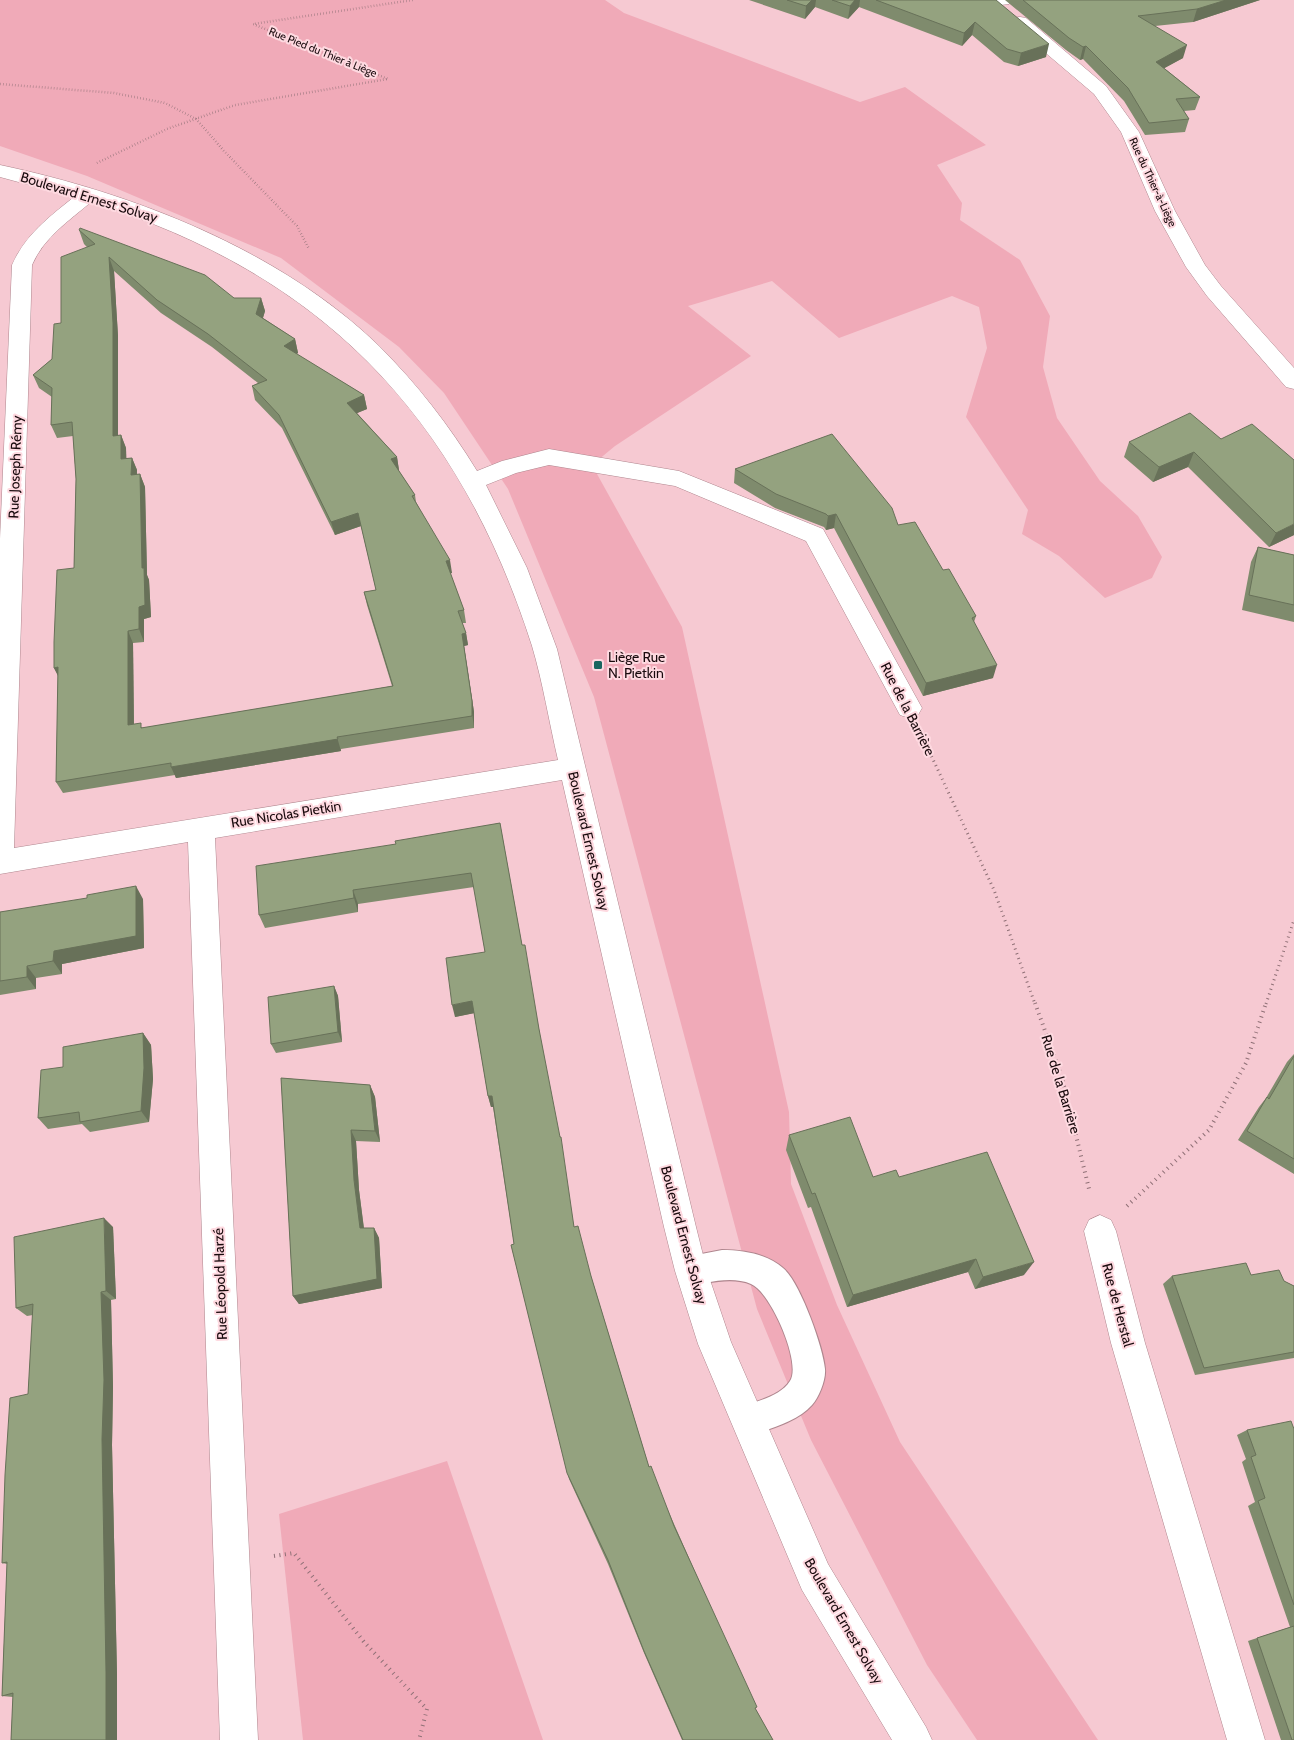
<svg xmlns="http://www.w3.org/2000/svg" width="1294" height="1740" viewBox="0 0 1294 1740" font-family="Cabin,sans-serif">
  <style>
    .green { fill: #f0aab8 }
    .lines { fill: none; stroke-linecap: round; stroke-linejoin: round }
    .lane-casing { stroke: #af868e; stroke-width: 2 }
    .street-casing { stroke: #af868e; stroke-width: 1 }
    .path-far2 { stroke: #8f7076; stroke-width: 2.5; stroke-dasharray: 0.5 2.5; stroke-linecap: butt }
    .path-far1 { stroke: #8f7076; stroke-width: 3; stroke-dasharray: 1 4; stroke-linecap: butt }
    .path { stroke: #8f7076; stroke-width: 4; stroke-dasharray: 1 4.5; stroke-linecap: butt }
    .lane { fill: #fff; fill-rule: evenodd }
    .street { fill: #fff; fill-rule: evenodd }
    .wall { fill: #7f8b6d; fill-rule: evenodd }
    .shaded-wall { fill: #687159 }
    .building { fill: #94a27f; stroke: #687159; fill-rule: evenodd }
    .poi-dot { fill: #1b665f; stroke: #fed9e0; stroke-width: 2 }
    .labels { text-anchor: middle; stroke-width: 4; stroke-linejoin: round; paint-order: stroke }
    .far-street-label { font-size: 11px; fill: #190a0d; stroke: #fed9e0 }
    .street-label { font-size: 14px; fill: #190a0d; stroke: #fed9e0 }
    .poi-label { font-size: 14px; fill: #190a0d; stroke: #fed9e0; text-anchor: start }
  </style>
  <rect width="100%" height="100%" fill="#f6c9d2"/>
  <g class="green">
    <polygon points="0,0 605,0 624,13 860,102 905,87 986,145 937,165 962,203 960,220 1020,260 1050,316 1043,367 1057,418 1100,481 1138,516 1162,557 1152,578 1105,598 1059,556 1022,534 1028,510 966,417 987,348 979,307 952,296 839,338 772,281 688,306 751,356 615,446 592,465 682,627 789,1112 791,1184 837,1305 900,1442 1098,1740 977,1740 927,1665 811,1440 757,1309 594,697 508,489 444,393 399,347 281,258 87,176 0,146"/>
    <polygon points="447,1461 543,1740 303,1740 279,1514"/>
  </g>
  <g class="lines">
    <defs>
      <path id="lane" d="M722,1250c21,0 45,4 61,18 17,14 40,79 42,101 1,11 -6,28 -13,36 -15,17 -43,24 -64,31l-11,-5 -5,-11 5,-11c17,-8 42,-11 53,-28 12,-17 -19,-89 -39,-97 -14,-6 -31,-4 -45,-1 -5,1 -11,4 -15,3 -3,0 -8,-3 -11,-4l-4,-11 4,-11 11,-4z"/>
      <g id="street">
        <polygon points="965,0 1012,0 1009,4 984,7 968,4"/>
        <polygon points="1020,17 1026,18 1106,86 1139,132 1175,211 1205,265 1221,286 1294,368 1294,389 1286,387 1207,296 1186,267 1155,211 1121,132 1094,94 1014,26 1011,22 1014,18"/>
        <path d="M0,165c133,28 280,85 379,181 38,38 70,79 98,125l25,-10 47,-12 130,22 144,58 99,179 -4,7 -9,3 -9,-3 -94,-174 -131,-55 -126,-21 -33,8 -30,12 41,83 30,81 139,578 11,44 24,71 97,222 98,163 6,13h-40l-90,-150 -104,-246 -23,-73 -11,-44 -102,-447 -347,58 43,902h-38l-32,-898 -188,32v-335l12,-274c13,-30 37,-48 62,-68l-74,-20zM91,202c232,72 368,215 441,444 11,37 17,76 26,114l-544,88 18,-583c12,-28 37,-44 59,-63z"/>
        <polygon points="1100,1215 1111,1220 1116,1231 1145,1343 1265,1740 1227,1740 1111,1343 1084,1231 1089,1220"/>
      </g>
    </defs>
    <use href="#lane" class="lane-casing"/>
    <use href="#street" class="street-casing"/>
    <g class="path-far2">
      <polyline points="0,84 114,93 165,103 196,119 224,151 297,226 309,249"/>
      <polyline points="97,163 167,129 235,105 388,79 253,24 413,0"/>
    </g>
    <g class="path-far1">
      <polyline points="923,738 994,890 1035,1004"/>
      <polyline points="1266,1004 1294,920"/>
    </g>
    <g class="path">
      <polyline points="1035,1003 1062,1078 1090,1193"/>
      <polyline points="1127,1206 1209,1130 1246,1063 1266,1003"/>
      <polyline points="274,1556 294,1553 364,1642 427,1709 419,1740"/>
    </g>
    <use href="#lane" class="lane"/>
    <use href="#street" class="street"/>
  </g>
  <g class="wall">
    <polygon points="749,0 996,0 1046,57 1018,66 1004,62 972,35 962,46 859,7 848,19 815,7 805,19"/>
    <polygon points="1005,0 1260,0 1193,22 1155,26 1183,58 1164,68 1200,97 1195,110 1184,111 1189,119 1185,132 1145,135 1124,101 1083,59 1080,60 1066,50"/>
    <path d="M79,230l155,68h27l4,13 -2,7 32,21 3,14 -2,1 68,41 3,14 -10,4 40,44 2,14 16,24 1,7 36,71h-2l14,37 2,13h-4l4,10 2,12 -4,1 10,66v16l-133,21v2l-165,27 -1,-3 -112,18 -7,-11 2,-107 -4,-7 20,-100 2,-89 -3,-43 -16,2 -6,-13 1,-28 -13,-9 -6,-13 19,-16 9,-36 26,-76 -3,-3zM114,271l47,42 51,34 46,36 -6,3 3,14 27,28 53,107 26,-9 15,64 -12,2 3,13 25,81 -249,42 -9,-4 -1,-81 11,-1v-23l7,-2 -2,-37 -2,-5 -2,-88 -5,-13 -3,1v-5l-5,-12h-6v-10l-5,-13 -3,1v-100z"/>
    <polygon points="1221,439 1294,535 1269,547 1188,467 1153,482 1124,457 1129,442"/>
    <polygon points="735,469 898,525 943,570 976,616 974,622 993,678 923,696 834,528 826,530 824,527 775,508 734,483"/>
    <polygon points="1258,547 1294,555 1294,622 1242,610 1251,562"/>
    <polygon points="500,823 522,945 539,1029 574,1227 591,1276 649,1467 755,1708 773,1740 682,1740 644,1653 608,1564 569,1479 511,1245 514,1244 493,1107 491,1107 488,1096 474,1013 455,1017 485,952 474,887 358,904 358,912 265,928 259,915 396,844"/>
    <polygon points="143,899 144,948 62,964 62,974 36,978 36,989 0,995 0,912"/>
    <polygon points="334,986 338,996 342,1042 276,1053 271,1044"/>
    <polygon points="143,1033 151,1045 153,1079 149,1122 90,1132 82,1124 48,1129 38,1118 63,1067"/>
    <polygon points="1294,1054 1294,1174 1238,1140 1259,1107 1266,1098 1287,1062"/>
    <polygon points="281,1078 370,1085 375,1097 380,1142 356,1141 359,1190 364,1228 374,1228 379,1238 382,1288 299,1304 293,1296"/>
    <polygon points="789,1135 873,1177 899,1177 1024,1275 975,1289 968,1272 847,1307 811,1207 808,1208 786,1150"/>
    <polygon points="113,1227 116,1299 111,1300 113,1387 112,1445 117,1675 117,1740 11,1740 13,1697 2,1696 7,1564 2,1563 28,1394 33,1315 27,1316 16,1308"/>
    <polygon points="1251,1275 1284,1281 1294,1286 1294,1358 1195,1375 1163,1284 1172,1276"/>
    <polygon points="1294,1429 1294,1740 1281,1740 1248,1641 1290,1627 1248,1506 1255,1502 1242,1462 1246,1459 1237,1435 1247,1430"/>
  </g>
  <g class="shaded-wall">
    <polygon points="812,0 816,0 815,7 805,19 806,6"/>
    <polygon points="855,0 860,0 859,7 848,19 850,6"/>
    <polygon points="1226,0 1260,0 1193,22 1197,9"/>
    <polygon points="975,22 972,35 962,46 964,33"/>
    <polygon points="1049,44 1046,57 1018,66 1021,53"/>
    <polygon points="1187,45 1183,58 1152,75 1156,62"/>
    <polygon points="1086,46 1083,59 1080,60 1083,47"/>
    <polygon points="109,257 114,271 118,336 118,449 113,436"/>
    <polygon points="261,298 265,311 260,327 256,314"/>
    <polygon points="295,339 298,353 287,359 284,346"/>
    <polygon points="364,395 367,409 350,416 347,403"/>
    <polygon points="121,435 126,448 127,472 121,459"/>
    <polygon points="1194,452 1188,467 1153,482 1159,467"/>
    <polygon points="397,457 399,470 394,472 391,459"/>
    <polygon points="132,458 137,470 136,488 131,475"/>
    <polygon points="140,474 145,487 147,575 149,580 151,617 144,619 144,642 139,629 139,607 142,568"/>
    <polygon points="358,513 361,526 335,535 331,522"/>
    <polygon points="836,514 834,528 826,530 828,516"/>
    <polygon points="1294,524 1294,535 1269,547 1276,533"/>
    <polygon points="450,560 452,573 448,574 446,561"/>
    <polygon points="128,631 133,643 134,736 128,725"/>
    <polygon points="466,633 468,645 464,646 474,712 474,728 462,634"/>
    <polygon points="997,665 993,678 923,696 926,683"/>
    <polygon points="58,667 60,680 54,668"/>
    <polygon points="337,737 341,751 176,778 171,767"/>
    <polygon points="136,886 143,899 144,948 62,964 62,974 53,961 54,951"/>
    <polygon points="353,890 358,904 358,912 354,898"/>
    <polygon points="27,966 36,978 36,989 27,977"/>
    <polygon points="334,986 338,996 342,1042 338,1032"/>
    <polygon points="472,1001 475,1013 455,1017 452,1005"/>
    <polygon points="143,1033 151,1045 153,1079 149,1122 141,1111"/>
    <polygon points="370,1085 375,1097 380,1142 375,1131"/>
    <polygon points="488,1096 492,1096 494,1107 491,1107"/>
    <polygon points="351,1130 356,1141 359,1190 365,1238 360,1228 354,1180"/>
    <polygon points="104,1218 113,1227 116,1299 106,1291"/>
    <polygon points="374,1228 379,1238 382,1288 299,1304 293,1296"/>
    <polygon points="976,1259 968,1272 847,1307 853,1295"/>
    <polygon points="1034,1262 1024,1275 975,1289 983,1277"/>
    <polygon points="101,1292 111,1300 113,1387 112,1445 117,1675 117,1740 106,1740 102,1439"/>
  </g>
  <g class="building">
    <polygon points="787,0 812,0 806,6"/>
    <polygon points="832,0 855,0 850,6"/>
    <polygon points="876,0 996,0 1049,44 1021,53 1007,49 975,22 964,33"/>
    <polygon points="1023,0 1226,0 1197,9 1138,16 1187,45 1156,62 1200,97 1176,99 1189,119 1149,123 1128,88 1086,46 1083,47 1069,38"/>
    <path d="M80,228l125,47 29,23h27l-5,16 39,25 -11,7 80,49 -17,8 50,54 -6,2 24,36 -3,1 38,64 -4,1 18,49 -6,1 8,22 -4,1 10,67v15l-135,21 1,2 -167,28v-4l-115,19 2,-115 -4,1v-26l3,-72 17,-2 2,-89 -4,-57 -21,3 1,-37 -19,-13 19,-16 2,-35 7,-1v-66l34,-13 -16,-14zM109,257l48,43 51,34 59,46 -15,6 27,29 52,107 27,-9 18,77 -12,2 29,94 -252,42v-5l-13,2v-94l11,-2v-22l6,-2 -1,-37h-2l-2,-94 -9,1 1,-17 -11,1v-24l-8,1v-113z"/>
    <polygon points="1190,413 1221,439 1252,424 1294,460 1294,524 1276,533 1194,452 1159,467 1129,442"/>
    <polygon points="832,434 892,508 898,525 915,522 943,570 949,569 976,616 972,618 997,665 926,683 836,514 828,516 826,514 776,494 735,469"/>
    <polygon points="1258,547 1294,555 1294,605 1249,595"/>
    <polygon points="500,823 522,945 525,945 539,1029 560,1137 561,1137 574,1227 578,1226 591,1276 649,1467 651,1466 674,1526 757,1707 755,1708 773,1740 683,1740 644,1651 608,1560 567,1473 511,1245 514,1244 492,1096 488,1096 472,1001 452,1005 446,958 485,952 471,873 353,890 354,898 259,915 256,866 396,844 395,841"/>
    <polygon points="136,886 136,936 54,951 53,961 27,966 27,977 0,981 0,912 87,898 87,895"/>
    <polygon points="334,986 338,1032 271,1044 268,997"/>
    <polygon points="143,1033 144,1068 141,1111 80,1122 79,1112 38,1118 41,1070 63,1067 63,1047"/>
    <polygon points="1294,1056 1294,1159 1247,1131 1267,1097 1269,1099"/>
    <polygon points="281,1078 370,1085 375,1131 351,1130 354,1180 360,1228 374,1228 377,1279 293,1296"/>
    <polygon points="850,1117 873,1177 896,1170 899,1177 987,1152 1034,1262 983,1277 976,1259 853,1295 815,1193 812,1194 789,1135"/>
    <polygon points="104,1218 106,1291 101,1292 104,1380 102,1439 106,1672 106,1740 11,1740 13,1693 2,1696 7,1562 2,1563 5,1475 10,1398 28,1394 33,1304 16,1308 14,1237"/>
    <polygon points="1246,1263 1251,1275 1279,1270 1284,1281 1294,1286 1294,1352 1204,1368 1172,1276"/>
    <polygon points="1291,1421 1294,1429 1294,1605 1258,1501 1265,1498 1251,1457 1256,1455 1247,1430"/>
    <polygon points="1294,1626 1294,1740 1292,1740 1257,1638"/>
  </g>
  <rect class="poi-dot" x="593" y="660" width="10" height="10" rx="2.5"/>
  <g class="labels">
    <g class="far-street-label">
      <text transform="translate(323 52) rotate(22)" y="4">Rue Pied du Thier à Liège</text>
      <text transform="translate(1153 182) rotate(65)" y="4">Rue du Thier-à-Liège</text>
    </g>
    <g class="street-label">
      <text transform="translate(89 197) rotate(17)" y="5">Boulevard Ernest Solvay</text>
      <text transform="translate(15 467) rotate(-88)" y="5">Rue Joseph Rémy</text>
      <text transform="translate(908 709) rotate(63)" y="5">Rue de la Barrière</text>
      <text transform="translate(286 814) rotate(-9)" y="5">Rue Nicolas Pietkin</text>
      <text transform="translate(589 841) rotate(77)" y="5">Boulevard Ernest Solvay</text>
      <text transform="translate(1061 1084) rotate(73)" y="5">Rue de la Barrière</text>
      <text transform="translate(684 1235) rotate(75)" y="5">Boulevard Ernest Solvay</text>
      <text transform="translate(220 1284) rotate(-92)" y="5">Rue Léopold Harzé</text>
      <text transform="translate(1118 1305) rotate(75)" y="5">Rue de Herstal</text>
      <text transform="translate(844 1621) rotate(60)" y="5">Boulevard Ernest Solvay</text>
    </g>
    <g class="poi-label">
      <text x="608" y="662">Liège Rue<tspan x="608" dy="16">N. Pietkin</tspan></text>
    </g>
  </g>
</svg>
